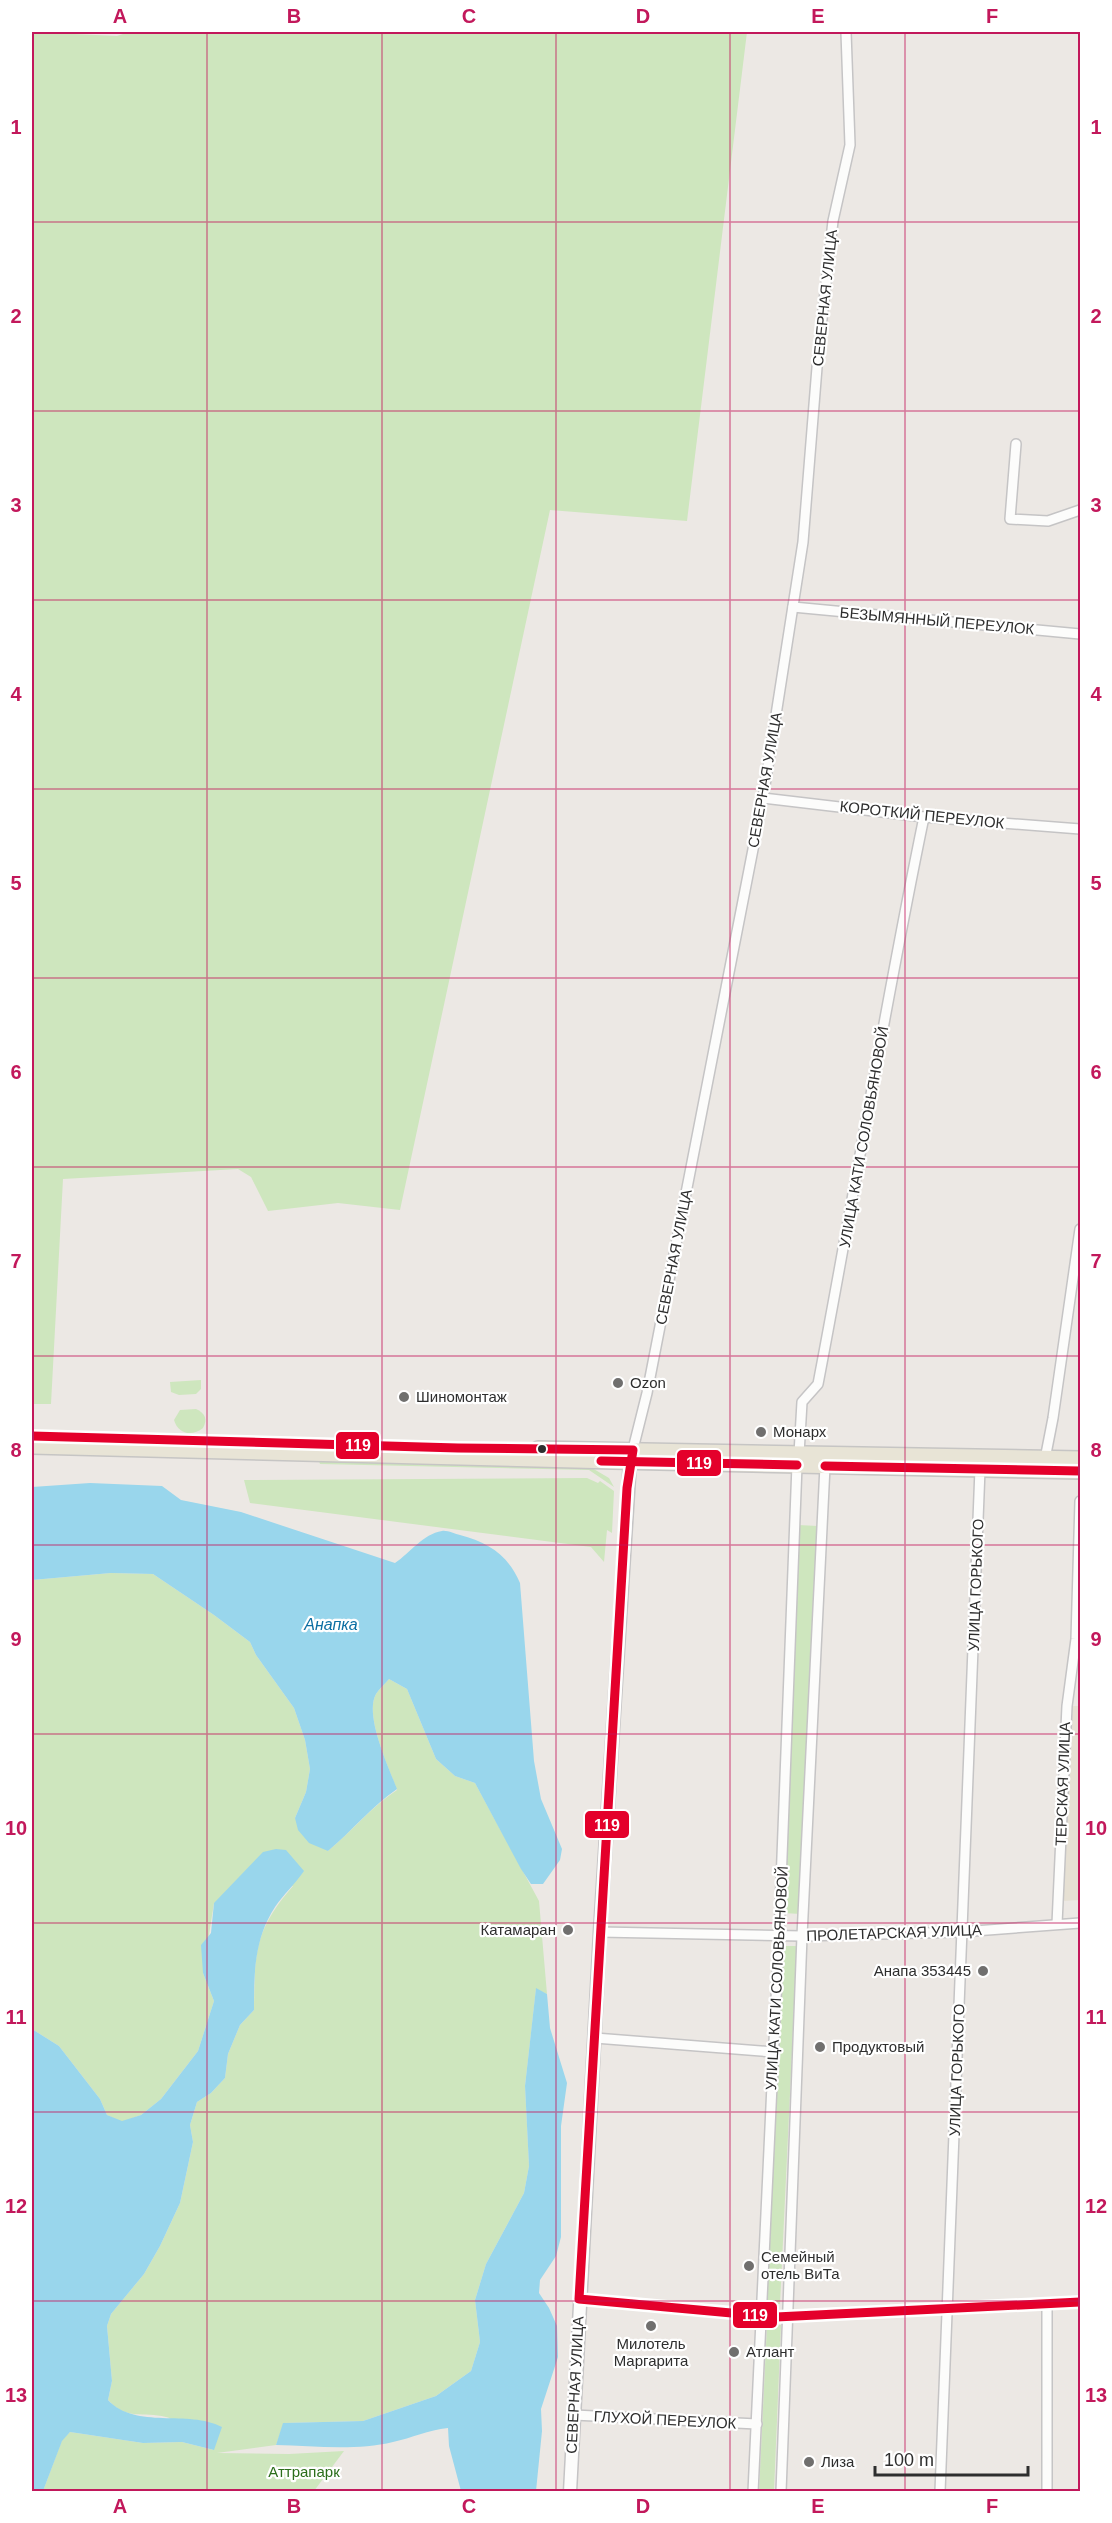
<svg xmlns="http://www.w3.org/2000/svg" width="1112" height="2523" viewBox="0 0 1112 2523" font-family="Arial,sans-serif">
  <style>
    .education { fill: #e6e0d3 }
    .green { fill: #cee6be }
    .water { fill: #99d6ec }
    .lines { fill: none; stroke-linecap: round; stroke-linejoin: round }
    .minor-casing { stroke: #c5c4c5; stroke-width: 12 }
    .tertiary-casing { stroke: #c5c4c5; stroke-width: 15 }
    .primary-casing { stroke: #c6c5c4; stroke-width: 18 }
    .minor { stroke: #fcfcfb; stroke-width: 9 }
    .tertiary { stroke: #fcfcfb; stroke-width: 12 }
    .primary { stroke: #e8e4d6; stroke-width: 15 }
    .bus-1-casing { stroke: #fff; stroke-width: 14 }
    .bus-1 { stroke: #e4002b; stroke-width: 9 }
    .grid { fill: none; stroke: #c2185b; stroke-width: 1.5; stroke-opacity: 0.55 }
    .poi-dot { fill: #706f6e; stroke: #fff; stroke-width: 2 }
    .bus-dot { fill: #2e2e2e; stroke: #fff; stroke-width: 2 }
    .labels { text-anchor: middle; stroke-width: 4.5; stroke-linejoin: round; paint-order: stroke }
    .street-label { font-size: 15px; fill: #2e2e2e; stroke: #fff }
    .poi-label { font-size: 15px; fill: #2e2e2e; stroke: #fff; text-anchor: start }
    .park-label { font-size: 15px; fill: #2c6e1b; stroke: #fff }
    .water-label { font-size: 16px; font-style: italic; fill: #0d6fa3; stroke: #fff }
    .line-badge { stroke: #fff; stroke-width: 2 }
    .badge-label { font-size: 16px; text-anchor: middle; font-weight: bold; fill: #fff }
    .neatline { fill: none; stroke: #c2185b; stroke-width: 2 }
    .grid-label { font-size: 20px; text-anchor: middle; font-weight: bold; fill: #c2185b }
  </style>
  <rect width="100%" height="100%" fill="#ece8e4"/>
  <polygon class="education" points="1070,1706 1080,1706 1080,1900 1062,1901"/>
  <g class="green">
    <polygon points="32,32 117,36 129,32 747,32 687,521 550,510 400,1210 338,1203 268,1211 251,1177 238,1169 63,1179 51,1404 32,1404"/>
    <polygon points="201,1380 201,1389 196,1394 179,1395 171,1392 170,1382"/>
    <path d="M196,1409c9,4 12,10 7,19 -11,9 -25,6 -29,-8l6,-10z"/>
    <polygon points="317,1456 592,1468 609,1478 614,1487 589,1470 320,1464"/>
    <polygon points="587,1478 598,1483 600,1481 614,1491 612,1533 607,1530 604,1562 591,1547 250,1503 244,1480"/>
    <polygon points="798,1525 818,1526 801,1914 783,1913"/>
    <path d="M111,1573l42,1 61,41 36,27 6,13 38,53 11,32 5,29 -4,23 -11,26 33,33c24,-20 43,-44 69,-61 -8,-22 -33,-75 -21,-96 3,-5 9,-10 13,-15l18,10 29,70 19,17 20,7 64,118 8,93 -11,-5 -11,97 4,80 -5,27 -38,71 -11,36 5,42 -9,29 -35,25 -73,25 -79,2 -8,22 -59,8 72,1 55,-3 -30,40h-271l19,-51 8,-8 73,11 39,-1 32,8c-11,-8 -38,-31 -48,-33 -23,-6 -39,4 -58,-17l4,-19 -5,-55 4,-12 33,-40 16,-28 20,-43 13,-61 -3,-17 7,-23 14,-9 14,-15 3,-24 12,-29 14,-15c1,-58 0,-79 39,-124l-79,17 -11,70 11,28 -16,50 -37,48 -20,16 -19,7 -15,-7 -7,-16 -41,-53 -27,-17v-449z"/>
    <polygon points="781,1946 797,1946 780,2304 767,2304"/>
    <polygon points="767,2325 781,2325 774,2491 759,2492"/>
  </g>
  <g class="water">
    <path d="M90,1483l72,3 19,14 60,12 154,51c15,-10 28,-29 47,-32 5,-1 13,3 18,4 28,7 49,21 60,48l14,178 7,38 21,50 -2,11 -17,24h-12l-10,-15 -46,-86 -20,-7 -19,-17 -29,-70 -18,-10c-4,5 -10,10 -13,15 -12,21 13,74 21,95 -26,18 -45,42 -69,62l-19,-8 -11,-13 -3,-12 11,-26 4,-23 -5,-29 -11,-32 -38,-53 -6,-13 -36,-27 -61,-41 -42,-1 -79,7v-93z"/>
    <path d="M276,1849l10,1 18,21c-9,13 -21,24 -29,36 -21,32 -21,67 -21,103l-14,15 -12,29 -3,24 -14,15 -14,9 -7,23 3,17 -13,61 -20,43 -16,28 -33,40 -4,12 5,55 -4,19c28,30 80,9 114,27l-8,23 -32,-8 -39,1 -73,-11 -8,9 -19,50h-11v-462l27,17 41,53 7,16 15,6 19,-6 20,-16 37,-48 16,-50 -11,-28 -2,-28 10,-12 3,-30 49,-51z"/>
    <path d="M536,1988l11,6 3,34 17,55 -6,43v111l-5,19 -16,24 -1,13 10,15 8,18 1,31 -17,52 1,22 -6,60h-75l-12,-45 -1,-18c-20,2 -36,10 -55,14 -37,9 -79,4 -117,3l7,-22 80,-2 73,-25 35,-25 9,-29 -5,-42 11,-36 38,-71 5,-27 -4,-80z"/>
  </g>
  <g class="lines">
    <defs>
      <g id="minor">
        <polyline points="1016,444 1010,519 1048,521 1080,510"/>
        <polyline points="793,607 1080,634"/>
        <polyline points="763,798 924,817 1080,829"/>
        <polyline points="632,1453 647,1393 763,798 803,542 818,355 833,221 850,145 846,32"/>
        <path d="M799,1454l3,-52 16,-18c36,-189 67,-379 106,-567"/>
        <polyline points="1045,1459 1053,1418 1080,1229"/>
        <polyline points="1057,1924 1067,1706 1076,1639 1080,1501"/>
        <polyline points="600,1932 802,1936 961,1932 1080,1923"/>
        <polyline points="595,2038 773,2052"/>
        <polyline points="579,2299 776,2317 1080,2302"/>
        <polyline points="574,2415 757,2424"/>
        <polyline points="753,2492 779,1935 797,1465"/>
        <polyline points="781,2492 802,1936 825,1466"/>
        <polyline points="940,2492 980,1469"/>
        <polyline points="1047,2492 1047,2304"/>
      </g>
      <polyline id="tertiary" points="570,2492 600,1932 630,1461"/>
      <g id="primary">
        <polyline points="32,1446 613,1461 1080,1471"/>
        <polyline points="538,1449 1080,1459"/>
      </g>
    </defs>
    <use href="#minor" class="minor-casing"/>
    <use href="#tertiary" class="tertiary-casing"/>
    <use href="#primary" class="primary-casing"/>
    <use href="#minor" class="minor"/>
    <use href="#tertiary" class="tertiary"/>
    <use href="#primary" class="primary"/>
    <defs>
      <g id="bus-1">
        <polyline points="32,1436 458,1448 633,1450 627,1488 579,2299 776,2317 1080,2302"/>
        <polyline points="601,1461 797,1465"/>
        <polyline points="825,1466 1080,1471"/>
      </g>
    </defs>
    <use href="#bus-1" class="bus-1-casing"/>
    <use href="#bus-1" class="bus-1"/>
  </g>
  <path class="grid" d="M207,32v2460M382,32v2460M556,32v2460M730,32v2460M905,32v2460M32,222h1048M32,411h1048M32,600h1048M32,789h1048M32,978h1048M32,1167h1048M32,1356h1048M32,1545h1048M32,1734h1048M32,1923h1048M32,2112h1048M32,2301h1048"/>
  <g class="poi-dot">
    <circle cx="618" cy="1383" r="6"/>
    <circle cx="404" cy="1397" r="6"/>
    <circle cx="761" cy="1432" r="6"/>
    <circle cx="568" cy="1930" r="6"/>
    <circle cx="983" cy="1971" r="6"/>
    <circle cx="820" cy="2047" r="6"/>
    <circle cx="749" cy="2266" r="6"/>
    <circle cx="651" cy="2326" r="6"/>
    <circle cx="734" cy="2352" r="6"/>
    <circle cx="809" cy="2462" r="6"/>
  </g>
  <circle class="bus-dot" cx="542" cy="1449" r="5"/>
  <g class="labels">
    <g class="street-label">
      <text transform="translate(825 298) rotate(-84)" y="5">СЕВЕРНАЯ УЛИЦА</text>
      <text transform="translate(937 621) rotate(5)" y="5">БЕЗЫМЯННЫЙ ПЕРЕУЛОК</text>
      <text transform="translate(765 780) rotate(-80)" y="5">СЕВЕРНАЯ УЛИЦА</text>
      <text transform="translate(922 815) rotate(6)" y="5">КОРОТКИЙ ПЕРЕУЛОК</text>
      <text transform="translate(864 1137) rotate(-80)" y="5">УЛИЦА КАТИ СОЛОВЬЯНОВОЙ</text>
      <text transform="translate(674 1257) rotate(-79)" y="5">СЕВЕРНАЯ УЛИЦА</text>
      <text transform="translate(976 1585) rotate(-88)" y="5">УЛИЦА ГОРЬКОГО</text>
      <text transform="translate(1063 1784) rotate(-88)" y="5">ТЕРСКАЯ УЛИЦА</text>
      <text transform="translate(894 1933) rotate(-2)" y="5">ПРОЛЕТАРСКАЯ УЛИЦА</text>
      <text transform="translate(777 1978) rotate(-87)" y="5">УЛИЦА КАТИ СОЛОВЬЯНОВОЙ</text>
      <text transform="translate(957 2070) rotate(-88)" y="5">УЛИЦА ГОРЬКОГО</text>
      <text transform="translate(575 2385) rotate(-87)" y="5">СЕВЕРНАЯ УЛИЦА</text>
      <text transform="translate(665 2420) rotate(3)" y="5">ГЛУХОЙ ПЕРЕУЛОК</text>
    </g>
    <g class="poi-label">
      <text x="630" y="1388">Ozon</text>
      <text x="416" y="1402">Шиномонтаж</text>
      <text x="773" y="1437">Монарх</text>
      <text x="556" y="1935" text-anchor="end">Катамаран</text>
      <text x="971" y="1976" text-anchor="end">Анапа 353445</text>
      <text x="832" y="2052">Продуктовый</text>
      <text x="761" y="2262">Семейный<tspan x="761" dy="17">отель ВиТа</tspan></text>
      <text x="651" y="2349" text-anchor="middle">Милотель<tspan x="651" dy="17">Маргарита</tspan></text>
      <text x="746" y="2357">Атлант</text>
      <text x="821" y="2467">Лиза</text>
    </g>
    <g class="park-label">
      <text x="304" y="2477">Аттрапарк</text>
    </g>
    <g class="water-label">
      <text x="331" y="1630">Анапка</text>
    </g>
  </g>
  <g class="line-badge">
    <rect x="335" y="1431" width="45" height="29" rx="6" fill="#e4002b"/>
    <rect x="676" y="1449" width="46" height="28" rx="6" fill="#e4002b"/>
    <rect x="584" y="1810" width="46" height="29" rx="6" fill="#e4002b"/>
    <rect x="732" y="2301" width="46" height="28" rx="6" fill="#e4002b"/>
  </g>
  <g class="badge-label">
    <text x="358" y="1451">119</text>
    <text x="699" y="1469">119</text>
    <text x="607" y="1831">119</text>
    <text x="755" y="2321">119</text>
  </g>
  <rect width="1112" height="2523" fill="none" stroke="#ffffff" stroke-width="66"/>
  <path d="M875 2466v9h153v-9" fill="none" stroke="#2e2e2e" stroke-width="3"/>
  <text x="884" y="2466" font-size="18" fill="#2e2e2e" stroke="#ffffff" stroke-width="4.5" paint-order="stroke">100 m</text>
  <rect x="33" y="33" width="1046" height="2457" class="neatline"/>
  <g class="grid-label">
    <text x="120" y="23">A</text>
    <text x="294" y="23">B</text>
    <text x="469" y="23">C</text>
    <text x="643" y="23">D</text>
    <text x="818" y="23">E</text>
    <text x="992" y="23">F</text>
    <text x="16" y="134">1</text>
    <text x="1096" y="134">1</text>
    <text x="16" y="323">2</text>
    <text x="1096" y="323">2</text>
    <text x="16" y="512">3</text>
    <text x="1096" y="512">3</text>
    <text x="16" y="701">4</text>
    <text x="1096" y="701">4</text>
    <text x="16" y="890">5</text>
    <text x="1096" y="890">5</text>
    <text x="16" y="1079">6</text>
    <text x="1096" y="1079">6</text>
    <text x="16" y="1268">7</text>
    <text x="1096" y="1268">7</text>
    <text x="16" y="1457">8</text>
    <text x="1096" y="1457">8</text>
    <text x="16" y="1646">9</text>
    <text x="1096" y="1646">9</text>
    <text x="16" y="1835">10</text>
    <text x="1096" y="1835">10</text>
    <text x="16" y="2024">11</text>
    <text x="1096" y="2024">11</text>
    <text x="16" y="2213">12</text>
    <text x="1096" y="2213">12</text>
    <text x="16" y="2402">13</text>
    <text x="1096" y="2402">13</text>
    <text x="120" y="2513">A</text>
    <text x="294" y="2513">B</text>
    <text x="469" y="2513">C</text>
    <text x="643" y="2513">D</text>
    <text x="818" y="2513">E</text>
    <text x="992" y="2513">F</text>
  </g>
</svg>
